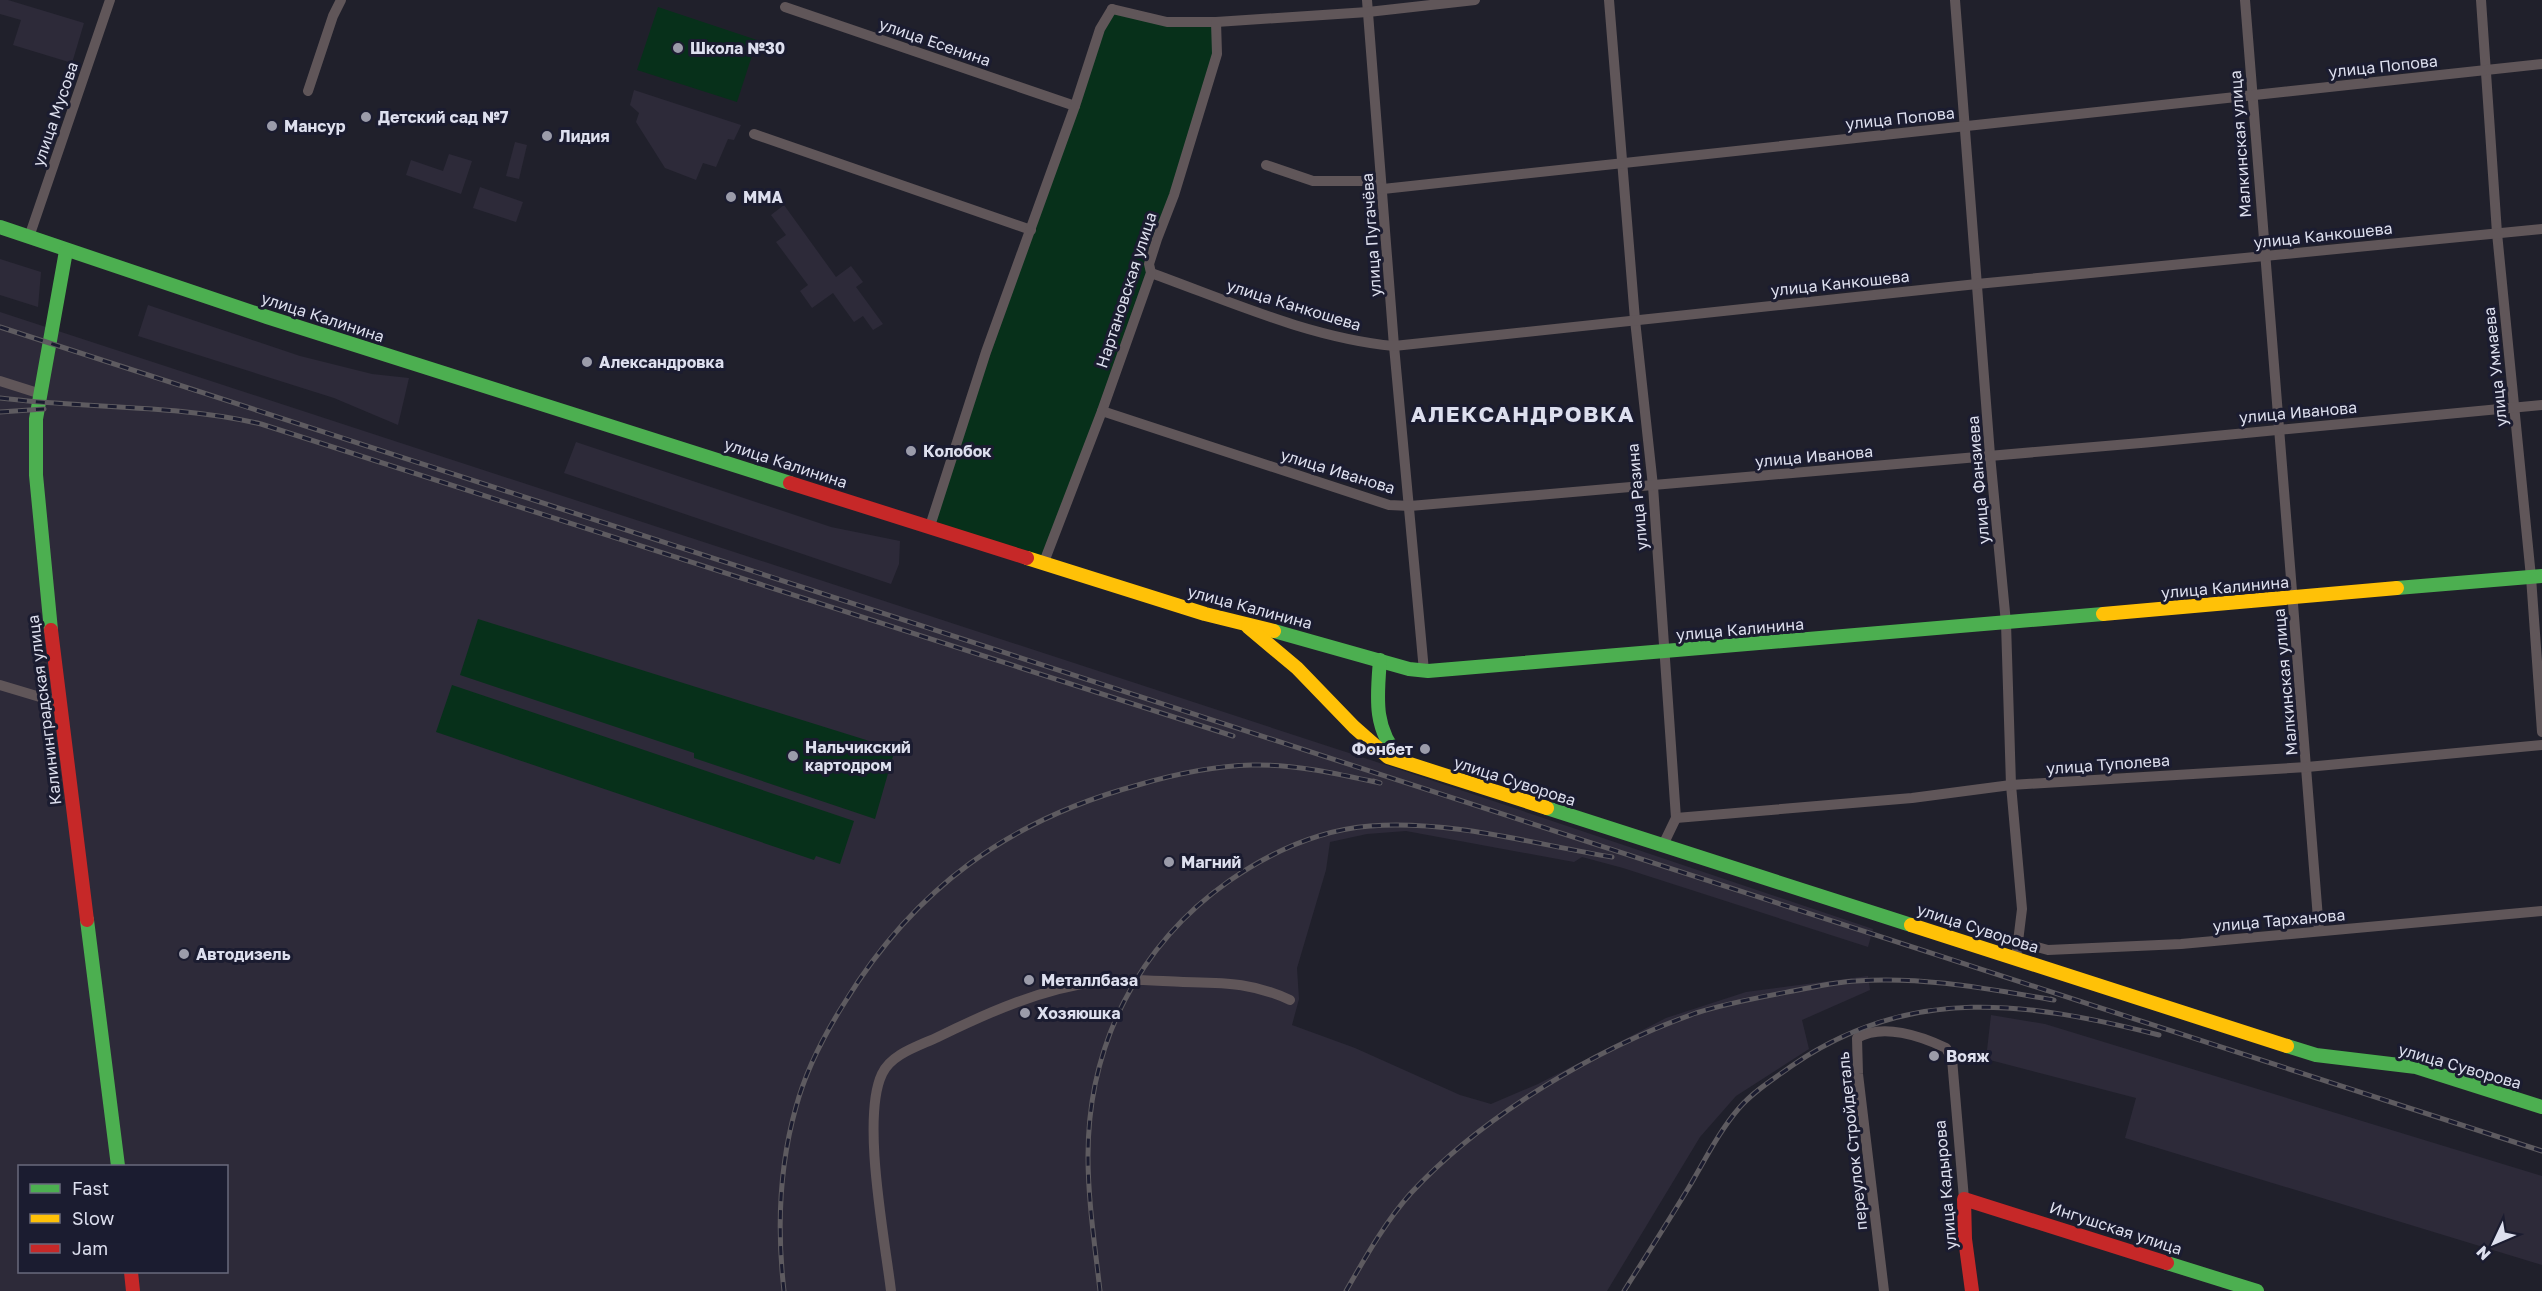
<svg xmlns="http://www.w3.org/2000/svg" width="2542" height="1291" viewBox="0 0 2542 1291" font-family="'Golos Text',sans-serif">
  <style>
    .industrial { fill: #2d2a39; fill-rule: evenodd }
    .green { fill: #07301a }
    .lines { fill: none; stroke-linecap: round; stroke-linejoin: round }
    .street { stroke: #605659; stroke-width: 10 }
    .fast { stroke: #4caf50; stroke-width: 14 }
    .slow { stroke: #ffc107; stroke-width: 14 }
    .jam { stroke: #c62828; stroke-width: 14 }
    .rail-casing { stroke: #5e5b60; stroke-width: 5 }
    .rail { stroke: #1b1c30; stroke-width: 3; stroke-dasharray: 9; stroke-linecap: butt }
    .poi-dot { fill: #9b9caa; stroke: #1b1c30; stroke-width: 2 }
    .labels { text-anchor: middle; stroke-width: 6; stroke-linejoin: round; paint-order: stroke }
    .street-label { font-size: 16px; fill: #dddfee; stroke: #1b1c30 }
    .poi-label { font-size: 16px; font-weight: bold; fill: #dddfee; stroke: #1b1c30; text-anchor: start }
    .district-label { font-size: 22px; font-weight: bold; letter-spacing: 1.5px; fill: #dddfee; stroke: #1b1c30 }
  </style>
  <rect width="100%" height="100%" fill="#20202b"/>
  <g class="industrial">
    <polygon points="0,0 8,0 84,23 72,63 13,45 21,20 0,14"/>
    <polygon points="634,90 741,125 734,140 728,139 716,167 703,163 696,180 665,168 636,122 639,113 630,105"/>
    <polygon points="515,142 527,145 519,179 506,176"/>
    <polygon points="449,154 472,161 461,194 406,175 411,160 443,171"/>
    <polygon points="480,187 523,202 516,222 473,208"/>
    <polygon points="784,205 836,277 851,266 863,282 856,287 883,324 873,330 863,316 854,322 833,293 812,308 800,291 808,285 776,242 786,235 771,215"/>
    <polygon points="0,259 41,272 38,307 0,295"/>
    <polygon points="148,305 300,356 372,374 409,378 398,425 334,398 138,336"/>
    <path d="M0,312l1395,456 478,161 -5,18 -245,-79 -41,-11 -8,5 -168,-31 -39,3 -37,8 -4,28 -29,98 2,31 -7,26 63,23 105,47 31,9 47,-20 128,-66 80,-26 122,-16 2,14 -68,30 7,29 -73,47 -36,41 -93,154h-1607zM20,1166h206v106h-206z"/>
    <polygon points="576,442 831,527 900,541 899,564 891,584 564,473"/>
    <polygon points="1991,1015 2045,1024 2542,1176 2542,1265 2125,1138 2136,1098 1986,1059"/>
  </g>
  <g class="green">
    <polygon points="658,7 757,40 737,102 637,70"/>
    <polygon points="1112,9 1137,15 1216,22 1217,45 1149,263 1044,562 930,526"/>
    <polygon points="478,619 895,749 875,819 694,758 694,753 460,675"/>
    <polygon points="452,685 854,821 840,864 816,856 814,860 436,732"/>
  </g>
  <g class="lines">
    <g class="street">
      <polyline points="1367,0 1394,346 1424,671"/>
      <polyline points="1609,0 1635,320 1653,486 1676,818 1663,845"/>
      <polyline points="1955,0 1990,455 2006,623 2011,785 2022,909 2016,958"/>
      <polyline points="2245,0 2319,931"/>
      <polyline points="2481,0 2497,233 2531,577 2542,732"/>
      <polyline points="785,7 1075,106"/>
      <polyline points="1112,9 1167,22 1216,22 1368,12 1475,0"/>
      <polyline points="308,91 333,16 341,0"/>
      <polyline points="754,134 1031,230"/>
      <polyline points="1266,165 1313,181 1371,181 1383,189 2542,64"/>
      <polyline points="29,237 110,0"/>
      <path d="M1151,273c78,28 159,65 243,73l583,-62 565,-55"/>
      <polyline points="0,381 41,394"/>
      <path d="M1102,411l287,94 21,1c377,-31 755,-64 1132,-101"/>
      <polyline points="930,526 986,352 1075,106 1100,29 1112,9"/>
      <polyline points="1044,562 1102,411 1151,273 1149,264 1157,239 1174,195 1217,54 1216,22"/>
      <polyline points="0,685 60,703"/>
      <polyline points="1676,818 1912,798 2011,785 2307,767 2542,745"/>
      <polyline points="2019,942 2048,950 2181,944 2542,911"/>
      <path d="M891,1291c-6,-51 -30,-173 -9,-217 9,-20 37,-28 56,-37 51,-25 105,-49 163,-56 27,-3 55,0 82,1 41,1 68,0 107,18"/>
      <path d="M1884,1291l-26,-217 -1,-36c26,-15 64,-2 89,10l6,11 12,140"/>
    </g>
    <g class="fast">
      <polyline points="0,227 267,317 790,483"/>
      <polyline points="2397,588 2542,576"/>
      <polyline points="51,630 36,475 36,419 66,251"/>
      <polyline points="1274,631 1409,669 1428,671 2103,614"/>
      <path d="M1380,660c-3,37 -7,69 20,98"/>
      <polyline points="1547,808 1911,925"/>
      <polyline points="87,920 118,1166"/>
      <polyline points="2287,1046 2316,1055 2416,1067 2542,1107"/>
      <polyline points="2167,1263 2257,1291"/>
    </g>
    <g class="slow">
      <polyline points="1027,558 1205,614 1274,631"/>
      <polyline points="2103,614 2397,588"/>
      <polyline points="1248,627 1297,668 1354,727 1388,757 1547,808"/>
      <polyline points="1911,925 2287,1046"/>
    </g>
    <g class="jam">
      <polyline points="790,483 1027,558"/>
      <polyline points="51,630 87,920"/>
      <polyline points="131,1272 133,1291"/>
      <polyline points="1972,1291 1965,1239 1964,1199 2167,1263"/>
    </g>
    <defs>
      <g id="rail">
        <polyline points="0,327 2542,1151"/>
        <path d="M0,398c87,11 175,6 261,26l972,312"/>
        <polyline points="0,412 44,409"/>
        <path d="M784,1291c-7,-61 -5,-124 12,-184 10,-37 28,-72 49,-105 70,-114 164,-182 293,-217 37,-11 75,-19 114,-20 44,-1 86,9 128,18l-7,-2"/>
        <path d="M1100,1291c-5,-45 -12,-90 -12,-135 0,-111 50,-211 141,-275 42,-29 90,-51 141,-55 82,-6 163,18 242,31"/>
        <path d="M1346,1291c19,-33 39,-69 65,-98 72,-78 186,-145 285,-180 31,-10 65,-16 97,-22 21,-4 42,-9 63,-10 67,-5 132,8 198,19l-3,-1"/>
        <path d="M1624,1291c22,-35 44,-69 65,-104 16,-27 30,-56 51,-80 15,-17 35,-29 53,-42 118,-81 235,-63 366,-30"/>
      </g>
    </defs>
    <use href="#rail" class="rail-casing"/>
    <use href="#rail" class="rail"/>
  </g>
  <g class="poi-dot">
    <circle cx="678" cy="48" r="6"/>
    <circle cx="366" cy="117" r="6"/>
    <circle cx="272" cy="126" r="6"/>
    <circle cx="547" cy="136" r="6"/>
    <circle cx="731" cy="197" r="6"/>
    <circle cx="587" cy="362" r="6"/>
    <circle cx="911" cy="451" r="6"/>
    <circle cx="1425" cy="749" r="6"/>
    <circle cx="793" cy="756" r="6"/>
    <circle cx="1169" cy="862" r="6"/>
    <circle cx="184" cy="954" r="6"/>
    <circle cx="1029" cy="980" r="6"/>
    <circle cx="1025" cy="1013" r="6"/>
    <circle cx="1934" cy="1056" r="6"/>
  </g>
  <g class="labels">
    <g class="street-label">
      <text transform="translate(935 42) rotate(19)" y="6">улица Есенина</text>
      <text transform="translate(2383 66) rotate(-6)" y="6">улица Попова</text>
      <text transform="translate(55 114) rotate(-71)" y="6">улица Мусова</text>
      <text transform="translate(1900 118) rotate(-6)" y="6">улица Попова</text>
      <text transform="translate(2240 144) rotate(-94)" y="6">Малкинская улица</text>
      <text transform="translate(1371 235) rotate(-94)" y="6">улица Пугачёва</text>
      <text transform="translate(2323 235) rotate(-6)" y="6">улица Канкошева</text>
      <text transform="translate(1840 283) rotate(-6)" y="6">улица Канкошева</text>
      <text transform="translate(1126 290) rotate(-72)" y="6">Нартановская улица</text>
      <text transform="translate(1294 305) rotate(17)" y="6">улица Канкошева</text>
      <text transform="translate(323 317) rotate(18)" y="6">улица Калинина</text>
      <text transform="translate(2495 367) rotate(-96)" y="6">улица Уммаева</text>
      <text transform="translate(2298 412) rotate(-5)" y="6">улица Иванова</text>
      <text transform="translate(1814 456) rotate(-5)" y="6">улица Иванова</text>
      <text transform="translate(786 463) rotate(18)" y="6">улица Калинина</text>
      <text transform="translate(1338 471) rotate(17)" y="6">улица Иванова</text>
      <text transform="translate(1978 480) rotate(-95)" y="6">улица Фанзиева</text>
      <text transform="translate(1637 497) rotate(-95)" y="6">улица Разина</text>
      <text transform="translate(2225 587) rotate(-5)" y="6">улица Калинина</text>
      <text transform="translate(1250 607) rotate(15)" y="6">улица Калинина</text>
      <text transform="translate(1740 629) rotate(-5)" y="6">улица Калинина</text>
      <text transform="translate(2285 682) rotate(-95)" y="6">Малкинская улица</text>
      <text transform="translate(44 710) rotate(-97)" y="6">Калининградская улица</text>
      <text transform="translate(2108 764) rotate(-4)" y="6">улица Туполева</text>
      <text transform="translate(1515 781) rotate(18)" y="6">улица Суворова</text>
      <text transform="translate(2279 920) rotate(-5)" y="6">улица Тарханова</text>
      <text transform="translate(1978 928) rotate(18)" y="6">улица Суворова</text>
      <text transform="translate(2460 1066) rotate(16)" y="6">улица Суворова</text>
      <text transform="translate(1852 1141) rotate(-96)" y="6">переулок Стройдеталь</text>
      <text transform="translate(1945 1185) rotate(-95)" y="6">улица Кадырова</text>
      <text transform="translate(2116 1228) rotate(18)" y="6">Ингушская улица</text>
    </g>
    <g class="poi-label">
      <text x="690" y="54">Школа №30</text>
      <text x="378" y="123">Детский сад №7</text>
      <text x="284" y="132">Мансур</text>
      <text x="559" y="142">Лидия</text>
      <text x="743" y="203">MMA</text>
      <text x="599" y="368">Александровка</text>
      <text x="923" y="457">Колобок</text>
      <text x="805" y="753">Нальчикский<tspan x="805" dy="18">картодром</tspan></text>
      <text x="1413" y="755" text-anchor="end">Фонбет</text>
      <text x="1181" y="868">Магний</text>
      <text x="196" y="960">Автодизель</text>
      <text x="1041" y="986">Металлбаза</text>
      <text x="1037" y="1019">Хозяюшка</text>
      <text x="1946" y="1062">Вояж</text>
    </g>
    <g class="district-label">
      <text x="1523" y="422">АЛЕКСАНДРОВКА</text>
    </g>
  </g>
  <rect x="18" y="1165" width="210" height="108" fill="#1b1c30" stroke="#696a7c" stroke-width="1.5"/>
  <rect x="30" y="1184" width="30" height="9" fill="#4caf50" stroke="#696a7c" stroke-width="1.5"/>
  <text x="72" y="1195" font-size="18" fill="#dddfee">Fast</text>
  <rect x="30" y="1214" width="30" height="9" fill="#ffc107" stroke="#696a7c" stroke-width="1.5"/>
  <text x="72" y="1225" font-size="18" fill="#dddfee">Slow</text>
  <rect x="30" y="1244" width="30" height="9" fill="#c62828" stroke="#696a7c" stroke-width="1.5"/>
  <text x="72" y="1255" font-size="18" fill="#dddfee">Jam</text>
  <g transform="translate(2494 1243) rotate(226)" stroke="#1b1c30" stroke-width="4.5" paint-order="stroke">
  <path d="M0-4.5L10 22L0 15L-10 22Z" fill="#dddfee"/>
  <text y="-9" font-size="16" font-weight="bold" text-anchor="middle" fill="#dddfee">N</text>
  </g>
</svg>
